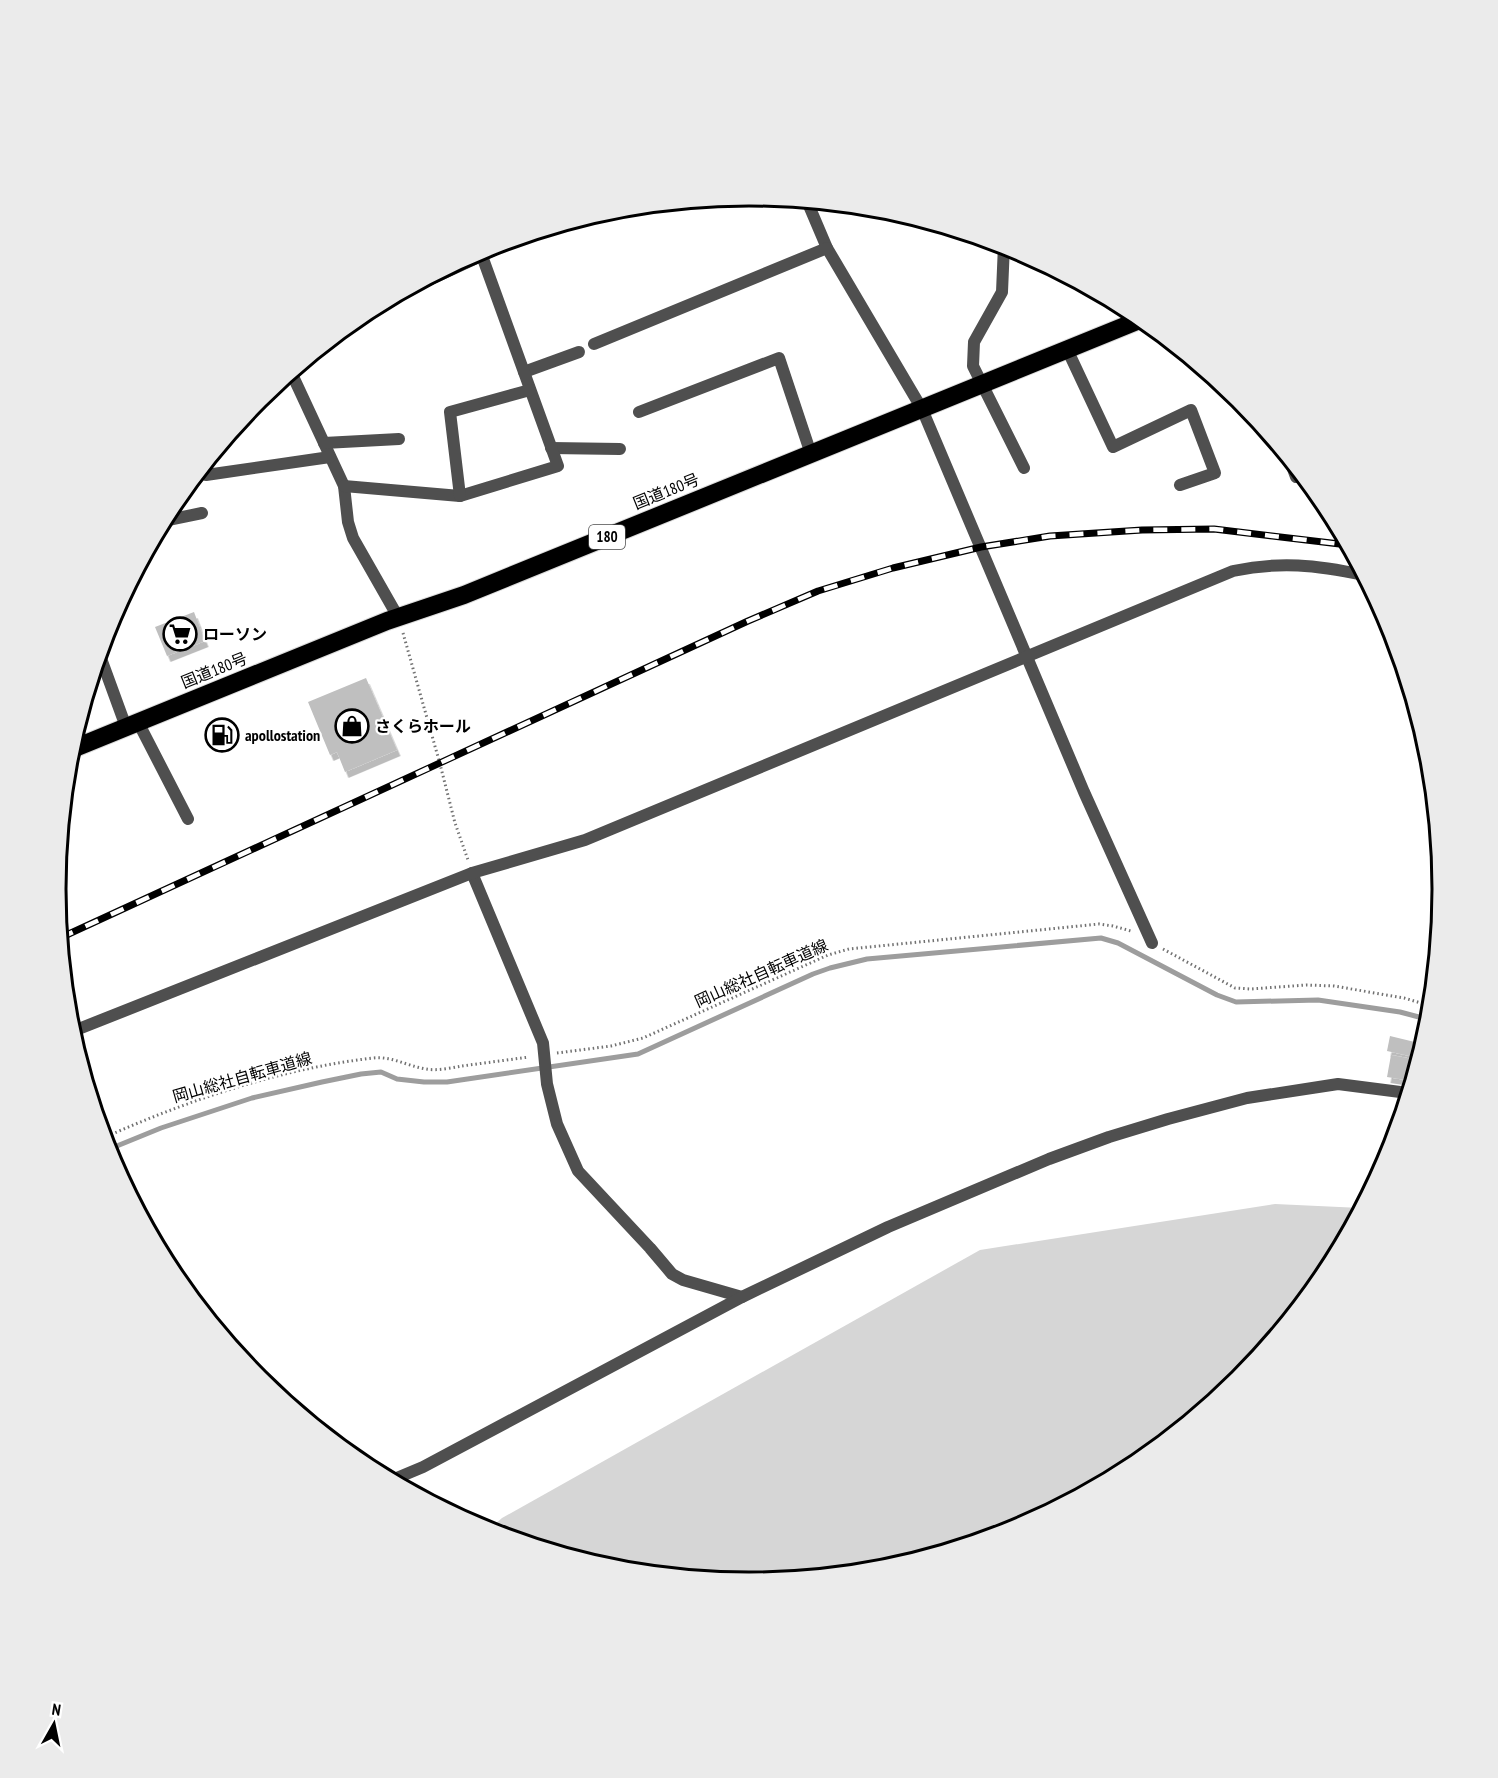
<svg xmlns="http://www.w3.org/2000/svg" width="1498" height="1778" viewBox="0 0 1498 1778" font-family="'PT Sans Narrow','Noto Sans JP',sans-serif">
  <style>
    .green { fill: #d6d6d6 }
    .lines { fill: none; stroke-linecap: round; stroke-linejoin: round }
    .stream { stroke: #9d9d9d; stroke-width: 5 }
    .building { fill: #bfbfbf; filter: url(#shadow) }
    .highway-casing { stroke: #dbdbdb; stroke-width: 20 }
    .path { stroke: #717171; stroke-width: 3; stroke-dasharray: 1.5 3; stroke-linecap: butt }
    .street { stroke: #4f4f4f; stroke-width: 12 }
    .highway { stroke: #000; stroke-width: 18 }
    .rail-casing { stroke: #000; stroke-width: 7 }
    .rail { stroke: #fff; stroke-width: 4.5; stroke-dasharray: 14; stroke-linecap: butt }
    .labels { text-anchor: middle; stroke-width: 4.5; stroke-linejoin: round; paint-order: stroke }
    .shield { fill: #fff; stroke: #4c4c4c; stroke-width: 1.5 }
    .shield-label { font-size: 15px; font-weight: bold; fill: #000 }
    .street-label { font-size: 16px; fill: #000; stroke: #fff }
    .poi-label { font-size: 16px; font-weight: bold; fill: #000; stroke: #fff; text-anchor: start }
    .rim { fill: none; stroke: #000; stroke-width: 3 }
  </style>
  <defs>
    <filter id="shadow"><feDropShadow dx="3.5" dy="6" stdDeviation="0" flood-color="#0004"/></filter>
  </defs>
  <rect width="100%" height="100%" fill="#fff"/>
  <polygon class="green" points="1275,1204 1361,1208 1325,1275 1239,1380 1134,1466 1014,1530 884,1569 749,1582 613,1569 487,1531 502,1518 980,1250"/>
  <g class="lines">
    <polyline class="stream" points="107,1150 161,1128 252,1098 322,1082 361,1074 381,1072 397,1079 424,1082 447,1082 638,1054 813,974 830,968 867,959 1101,938 1118,943 1217,995 1236,1002 1318,1000 1400,1012 1430,1020"/>
  </g>
  <g class="building">
    <polygon points="194,612 205,641 167,656 155,627"/>
    <polygon points="366,678 397,750 345,772 337,752 330,755 308,702"/>
    <polygon points="1390,1036 1423,1044 1419,1058 1387,1051"/>
    <polygon points="1391,1055 1418,1060 1412,1081 1387,1077"/>
  </g>
  <g class="lines">
    <defs>
      <polyline id="highway" points="70,750 387,621 464,595 1142,319"/>
    </defs>
    <use href="#highway" class="highway-casing"/>
    <g class="path">
      <polyline points="403,633 440,764 455,823 468,860"/>
      <polyline points="1163,949 1235,988 1251,989 1306,985 1334,986 1404,998 1431,1006"/>
      <polyline points="557,1053 611,1046 643,1038 828,955 849,949 1099,924 1113,926 1131,931"/>
      <path d="M103,1138c86,-38 176,-69 270,-80 19,-2 34,8 53,11 11,2 25,-1 36,-3 22,-3 45,-6 67,-9"/>
    </g>
    <g class="street">
      <polyline points="807,201 827,248 922,409 1084,792 1152,943"/>
      <polyline points="1004,245 1002,292 974,342 973,366 1024,468"/>
      <polyline points="390,298 524,236"/>
      <polyline points="594,344 827,248"/>
      <polyline points="1067,349 1113,447 1191,410 1215,473 1180,485"/>
      <polyline points="291,372 344,486 348,522 353,538 398,617"/>
      <polyline points="524,372 579,352"/>
      <polyline points="639,412 779,358 811,454"/>
      <polyline points="324,443 399,439"/>
      <polyline points="551,448 620,449"/>
      <polyline points="1290,461 1296,477 1302,475"/>
      <polyline points="206,475 330,457"/>
      <polyline points="344,486 460,496 558,466 482,256"/>
      <polyline points="460,496 450,412 530,390"/>
      <polyline points="163,521 202,513"/>
      <polyline points="99,653 126,727"/>
      <polyline points="138,722 188,819"/>
      <polyline points="472,873 543,1043 547,1084 557,1124 578,1171 650,1248 672,1274 683,1280 742,1297"/>
      <path d="M71,1032l401,-159 113,-33 648,-269c47,-10 83,-6 131,4"/>
      <polyline points="392,1480 423,1467 742,1297 888,1227 1049,1159 1109,1137 1168,1119 1247,1098 1338,1084 1408,1093"/>
    </g>
    <use href="#highway" class="highway"/>
    <defs>
      <polyline id="rail" points="60,938 748,621 818,591 893,568 981,547 1050,536 1142,530 1214,529 1348,545"/>
    </defs>
    <use href="#rail" class="rail-casing"/>
    <use href="#rail" class="rail"/>
  </g>
  <defs>
    <symbol id="supermarket-ring" viewBox="-11 -11 22 22"><circle r="9.5" fill="#fff" stroke="#000" stroke-width="1.5"/><path d="M-6-5.5h2.5l.6 2H6L4.5 2H-2.5L-4.4-4H-6ZM-1.5 3.2a1.3 1.3 0 1 0 .1 0ZM3 3.2a1.3 1.3 0 1 0 .1 0Z" fill="#000"/></symbol>
    <symbol id="shop-ring" viewBox="-11 -11 22 22"><circle r="9.5" fill="#fff" stroke="#000" stroke-width="1.5"/><path d="M-5-2.5h2.3a2.7 3.5 0 0 1 5.4 0H5L5.5 6h-11ZM-1.5-2.5h3a1.5 2.3 0 0 0-3 0Z" fill="#000"/></symbol>
    <symbol id="fuel-ring" viewBox="-11 -11 22 22"><circle r="9.5" fill="#fff" stroke="#000" stroke-width="1.5"/><path d="M-5.5-6h7V0h2V4h1.3V-2.5L3-4.5l.8-.8L6-3V5H2.5V1h-1V6h-7ZM-4.2-4.7v3.2H.2V-4.7Z" fill="#000"/></symbol>
  </defs>
  <g fill-rule="evenodd">
    <use href="#supermarket-ring" x="161" y="615" width="38" height="38"/>
    <use href="#shop-ring" x="333" y="707" width="38" height="38"/>
    <use href="#fuel-ring" x="203" y="716" width="38" height="38"/>
  </g>
  <g class="labels">
    <rect class="shield" x="589" y="525" width="36" height="24" rx="4.5"/>
    <g class="shield-label">
      <text x="607" y="542">180</text>
    </g>
    <g class="street-label">
      <text transform="translate(666 491) rotate(-22)" y="6">国道180号</text>
      <text transform="translate(214 670) rotate(-22)" y="6">国道180号</text>
      <text transform="translate(761 973) rotate(-24)" y="6">岡山総社自転車道線</text>
      <text transform="translate(242 1077) rotate(-16)" y="6">岡山総社自転車道線</text>
    </g>
    <g class="poi-label">
      <text x="203" y="640">ローソン</text>
      <text x="375" y="732">さくらホール</text>
      <text x="245" y="741">apollostation</text>
    </g>
  </g>
  <path d="M0 0H1498V1778H0ZM66 889a683 683 0 1 1 1366 0a683 683 0 1 1-1366 0Z" fill="#ebebeb" fill-rule="evenodd"/>
  <path class="rim" d="M66 889a683 683 0 1 1 1366 0a683 683 0 1 1-1366 0Z"/>
  <g transform="translate(54 1724) rotate(9)" stroke="#ffffff" stroke-width="4.5" paint-order="stroke">
  <path d="M0-4.5L10 22L0 15L-10 22Z" fill="#000000"/>
  <text y="-9" font-size="16" font-weight="bold" text-anchor="middle" fill="#000000">N</text>
  </g>
</svg>
